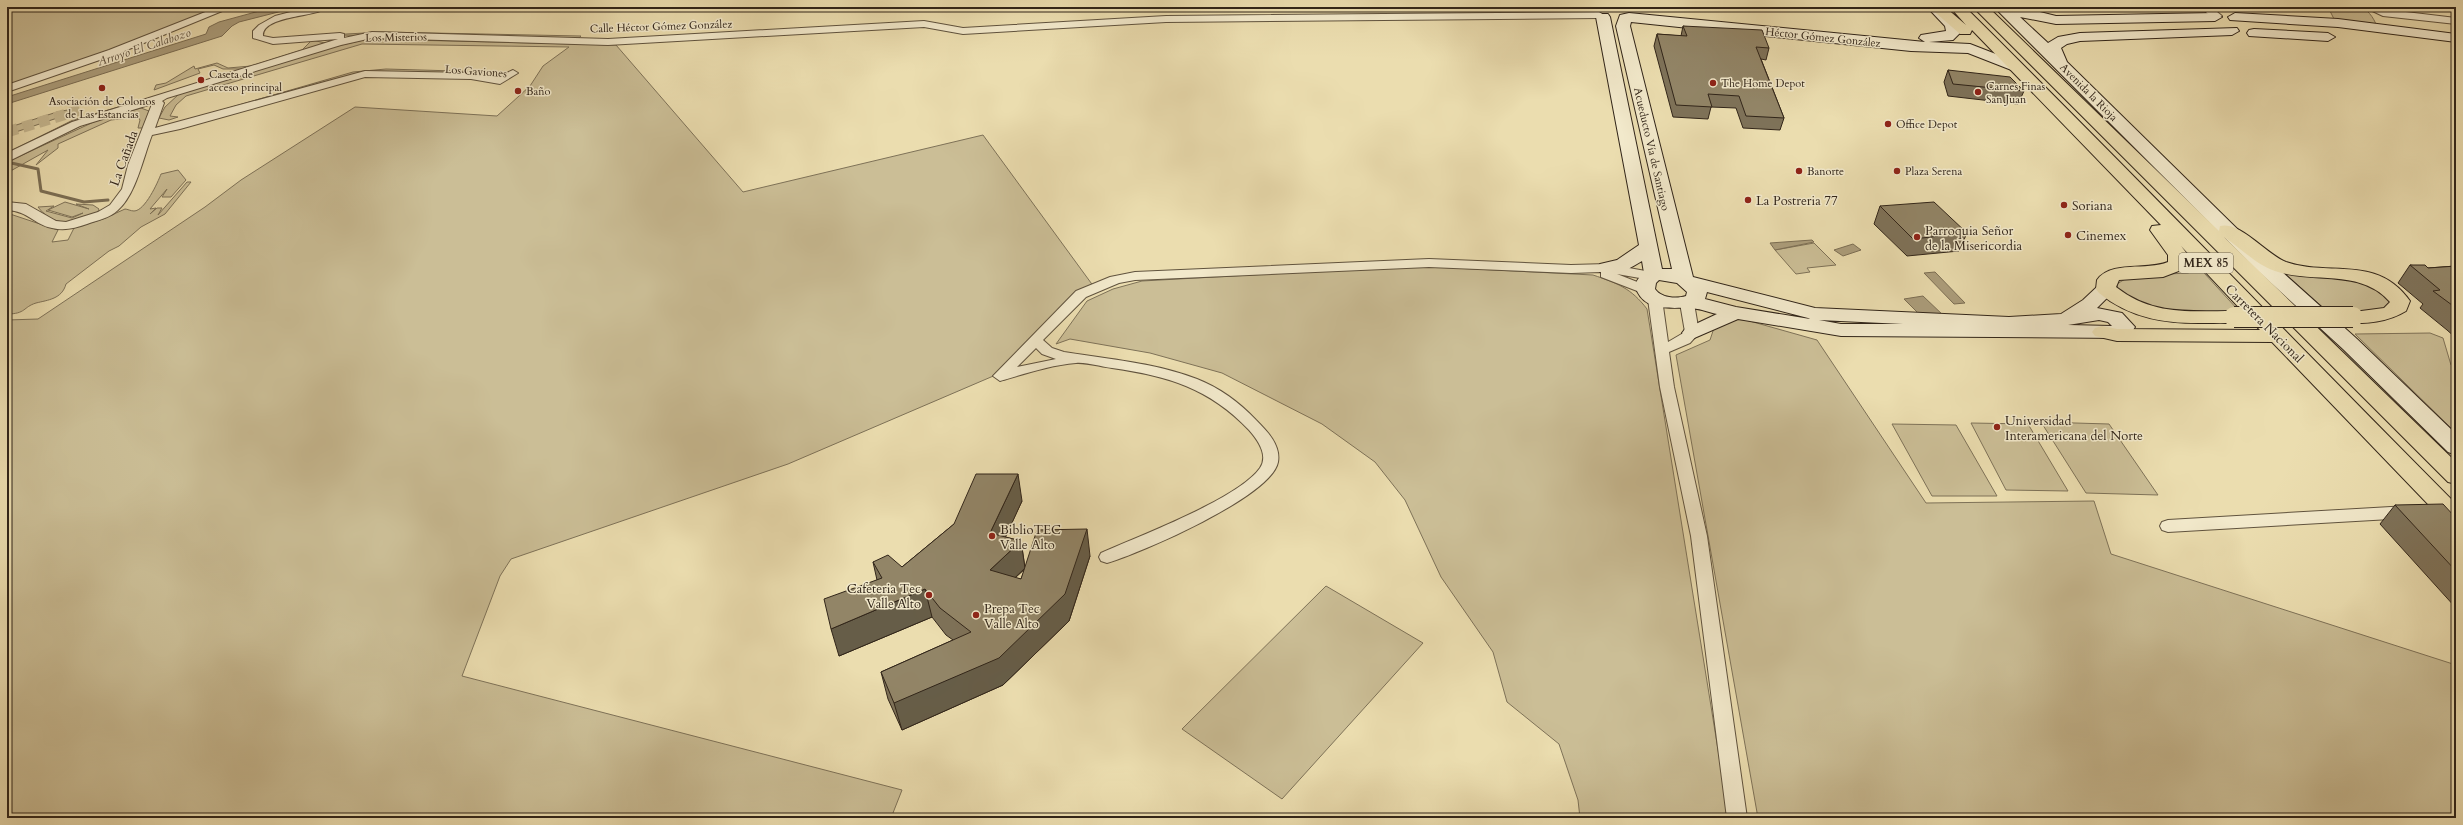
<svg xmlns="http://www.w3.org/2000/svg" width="2463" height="825" viewBox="0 0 2463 825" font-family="Cardo,serif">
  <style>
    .green { fill: #cbbe96; stroke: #7e7258 }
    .water { fill: #ac9e7c; stroke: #7b6e54 }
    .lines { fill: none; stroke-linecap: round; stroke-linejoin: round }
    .stream { stroke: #7b6e54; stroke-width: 3 }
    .street-tunnel { stroke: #c6b891; stroke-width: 11; stroke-dasharray: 11 5.5; stroke-linecap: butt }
    .street-casing { stroke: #60533e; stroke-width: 2 }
    .secondary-casing { stroke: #312519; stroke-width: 2 }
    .highway-casing { stroke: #312519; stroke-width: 2 }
    .street { fill: #f2e9cb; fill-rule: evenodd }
    .secondary { fill: #f2e9cb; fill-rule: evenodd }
    .highway { fill: #ebddaf; fill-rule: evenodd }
    .highway-bridge-casing { stroke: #312519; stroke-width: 22; stroke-linecap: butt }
    .highway-bridge { stroke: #ebddaf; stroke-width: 20 }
    .wall { fill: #7e7259; stroke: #312519; fill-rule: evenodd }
    .shaded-wall { fill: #665d48; stroke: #312519 }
    .building { fill: #928567; stroke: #312519 }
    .poi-dot { fill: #8f2418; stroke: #f2e9cb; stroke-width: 1.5 }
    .labels { text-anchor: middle; stroke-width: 3; stroke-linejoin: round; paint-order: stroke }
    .far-street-label { font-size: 11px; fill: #312519; stroke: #f2e9cb }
    .far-poi-label { font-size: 11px; fill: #312519; stroke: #f2e9cb; text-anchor: start }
    .far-water-label { font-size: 12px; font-style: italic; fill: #5c4f3c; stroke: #f2e9cb }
    .shield { fill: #f2e9cb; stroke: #6b604e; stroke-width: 1 }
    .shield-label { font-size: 12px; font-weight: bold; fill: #312519 }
    .street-label { font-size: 13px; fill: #312519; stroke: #f2e9cb }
    .poi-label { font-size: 13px; fill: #312519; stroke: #f2e9cb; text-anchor: start }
  </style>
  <rect width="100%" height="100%" fill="#ebddaf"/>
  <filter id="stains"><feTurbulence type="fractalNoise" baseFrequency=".005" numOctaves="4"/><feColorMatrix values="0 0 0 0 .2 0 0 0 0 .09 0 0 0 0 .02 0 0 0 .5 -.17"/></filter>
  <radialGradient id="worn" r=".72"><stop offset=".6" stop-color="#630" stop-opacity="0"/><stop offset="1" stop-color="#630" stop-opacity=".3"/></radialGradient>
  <g class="green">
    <polygon points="7,7 233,7 7,91"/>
    <path d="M2328,7c24,0 37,-7 48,17l-42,-5z"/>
    <polygon points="382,32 581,36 579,38 329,35"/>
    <polygon points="368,39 616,45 743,192 983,135 1094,287 1005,371 788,464 511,559 500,576 462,676 902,790 891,818 7,818 7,320 38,319 205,207 241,180 355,107 497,116 530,86 543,66 569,47 362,44 186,96 176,105 170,116 178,117 169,120 159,118 165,107 179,94 320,50"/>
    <polygon points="312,40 325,43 244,69 223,69 214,65 198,69 200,73 154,90 156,85 166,83 194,66 195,69 217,63 228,68 251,66 302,50"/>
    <polygon points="386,69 490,72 487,75 371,72 180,122 353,72"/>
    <polygon points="122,106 123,106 7,156 7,153 73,120"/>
    <polygon points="78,108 79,110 72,113 7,135 7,128 57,112"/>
    <polygon points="141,108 149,111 143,128 138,128 140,120 138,117 111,120 58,144 58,148 36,165 48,150 7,173 7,162 98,120"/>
    <path d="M178,170l8,10 -15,17h-9l5,-8 -17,20 6,-1 -6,6 7,-6h5l-4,7 29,-33h4l-26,32 -24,13 -22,19 -10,5 -43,33c-4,15 -18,16 -30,19 -13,4 -10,11 -29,11v-101l51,17 -6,12 16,-2 6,-12 29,-9 22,-10c2,0 6,2 9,2 11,0 24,-29 27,-37z"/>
    <path d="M65,202l24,7 -13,-5 17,1 6,4c-2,6 -7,6 -12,9 -19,7 -36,6 -49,-11l16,-1 -8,5 26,7 11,-5 -11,4 -24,-7z"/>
    <polygon points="1814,243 1836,265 1807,268 1810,272 1796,274 1775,250"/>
    <polygon points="2193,261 2240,312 2152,312 2118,291 2117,284 2130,276 2188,273 2193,271"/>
    <path d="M1415,266l178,9c24,8 38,13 54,34l82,509h-149l-2,-18 -19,-56 -52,-42 -14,-50 -52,-75 -36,-77 -30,-38 -53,-38 -100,-51 -72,-20 -80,-14 -14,5 31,-43 26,-12 29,-8z"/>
    <polygon points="2283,272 2365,280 2390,299 2389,307 2380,311 2327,311"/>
    <polygon points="1730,319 1746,320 1817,340 1926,503 2094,501 2111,554 2456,665 2456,818 1758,818 1676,355 1710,340 1714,328"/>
    <polygon points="2430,333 2443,338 2451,365 2456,370 2456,433 2355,334"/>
    <polygon points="2041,422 2109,424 2158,495 2086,493"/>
    <polygon points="1971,423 2028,424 2068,491 2006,490"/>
    <polygon points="1892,424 1956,425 1997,496 1932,496"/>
    <polygon points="1326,586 1423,643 1282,799 1182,729"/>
  </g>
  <g class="water">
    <polygon points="274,7 298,7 239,22 232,26 222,36 7,104 7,97 206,34 209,27 219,22"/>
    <polygon points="1812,240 1814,242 1775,250 1770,243"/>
    <polygon points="1853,244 1861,250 1843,256 1834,250"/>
    <polygon points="1935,272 1965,303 1954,304 1924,273"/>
    <polygon points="1923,296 1944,316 1921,316 1904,299"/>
  </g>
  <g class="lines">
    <polyline class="stream" points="7,162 38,169 41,191 84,202 108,200"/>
    <polyline class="street-tunnel" points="7,132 80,110"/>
    <defs>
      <g id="street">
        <polygon points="218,7 232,7 117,54 7,92 7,85 109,50"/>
        <path d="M310,7h19c-10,10 -67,8 -66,29l10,2 67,-5 4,1v4l28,-6 236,7 316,-18 39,7 203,-12 433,-4 5,3 -5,3 -433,4 -203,12 -39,-7 -316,18 -236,-7 -31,7 -174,53 -5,3 2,2 -9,25 210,-57 106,2 27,4 15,-7 5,3 -18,11 -29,-5 -106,-2 -185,52 -28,6c-9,23 -16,59 -34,75 -8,8 -20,10 -31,14 -12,4 -22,7 -35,4 -17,-3 -24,-17 -45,-18v-8l19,2 30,17 10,1 32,-10 12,-7 12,-16 6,-24 24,-61 -72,22 -73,36v-9l65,-31 266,-83 -65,5 -20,-6v-7l6,-6 16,-9z"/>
        <polygon points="2200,7 2211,7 2222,16 2213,18"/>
        <polygon points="2364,7 2456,18 2456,24 2383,16"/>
        <path d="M1429,259l142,6 36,-1 44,8 7,4 -7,4 -34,-6 33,13 2,3 -7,4 -44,-17v-5l-30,1 -142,-6 -294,13 -16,3 -33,14 -43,43 9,8 12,4c45,7 91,11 133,27 23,9 43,24 59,41 11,11 25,25 22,42 -6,34 -137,91 -171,101l-6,-2 -2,-4 2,-4c38,-17 137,-54 159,-85 9,-13 -3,-29 -11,-38 -40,-42 -81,-54 -137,-62 -11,-1 -25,-6 -36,-5 -25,2 -52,11 -76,18l-7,-5 83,-85 34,-14 25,-5zM1036,348l6,6 14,5 -39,8z"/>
        <polygon points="1655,295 1662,299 1668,342 1685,332 1680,303 1687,299 1694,303 1699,333 1690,343 1669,352 1674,387 1707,536 1747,818 1727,818 1691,536 1660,387 1648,299"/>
        <polygon points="2408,506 2414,508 2416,512 2414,516 2408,518 2168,532 2162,530 2160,526 2162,522 2168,520"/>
      </g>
      <g id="secondary">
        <path d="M1927,7h15l15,15 4,10 -8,8 -24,2 41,2 49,19 3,3 -8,5 -46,-18 -57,-2 -280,-29 -1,4 63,251 122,31 194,9 52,-3 22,-14 16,-15 7,-2 7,2 3,4 -19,19 25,5 13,14 -6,9 -7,2 -281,-2 -103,-17 -46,20 -7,-2 -3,-4 3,-4 32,-15c-9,-2 -19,-6 -28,-6 -18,-1 -42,4 -52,-17 -4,-7 1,-13 7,-18l-2,-12c-12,8 -28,15 -42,11l-3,-4 3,-4 17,-4 22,-15 -43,-228 2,-3h10l2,3 52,252h10l-56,-243 4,-11 9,-2 296,29 -6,-4 2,-3 25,-4 -1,-5zM1659,280l18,3 10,9 -1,4c-10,3 -25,2 -31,-7l1,-6zM1707,292l101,26 2,1 -74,-12 -31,-8zM1819,320l84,4h-62zM2099,320l9,2 4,4 -44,-1z"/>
        <polygon points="1996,7 2020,7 2056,16 2215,13 2222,17 2215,21 2056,24 2020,17 2048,43 2058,37 2080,33 2237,28 2239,31 2232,35 2080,41 2067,44 2061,48 2067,62 2271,262 2357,339 2456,434 2456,455 2448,452 2343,349 2257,270 1998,11"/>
        <polygon points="2235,13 2338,19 2456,34 2456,42 2338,27 2230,20 2228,17"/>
        <polygon points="2254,29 2328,33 2335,37 2328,41 2249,36 2247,33 2249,30"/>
      </g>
      <g id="highway">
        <path d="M1929,7h16l21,18 -16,-18h15c166,164 327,332 491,497v24l-8,-3 -176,-183 -155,-1 -22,-5 -3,-4 3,-4 7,-2 15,3 143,1 -79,-84 7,9 -4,14 -21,8 -44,3 -3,7c37,29 74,24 118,24l7,2 3,4 -3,4c-11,3 -23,2 -34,2 -40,1 -76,-4 -108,-30l-3,-4 1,-9c14,-20 50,-9 71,-18v-7l-18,-25 2,-4 9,-1 -189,-195 -2,4h-10z"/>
        <path d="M1973,7h15l231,224 1,-5c20,-5 46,28 66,36 44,15 91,-8 124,39l-4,10c-16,10 -42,15 -60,10l-3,-4 3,-4 38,-5 6,-6c-29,-34 -77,-18 -115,-31 -20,-7 -34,-23 -51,-34l232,225v22l-8,-2z"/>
      </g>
    </defs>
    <use href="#street" class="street-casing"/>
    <use href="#secondary" class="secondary-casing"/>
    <use href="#highway" class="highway-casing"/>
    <use href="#street" class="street"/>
    <use href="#secondary" class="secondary"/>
    <use href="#highway" class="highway"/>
    <defs>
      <polyline id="highway-bridge" points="2234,317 2353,317"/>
    </defs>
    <use href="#highway-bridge" class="highway-bridge-casing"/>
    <use href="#highway-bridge" class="highway-bridge"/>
  </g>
  <g class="wall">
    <polygon points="1683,26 1769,48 1766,60 1761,59 1784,118 1780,130 1743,128 1736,108 1711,107 1708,119 1673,117 1654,46 1657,34 1681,36"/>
    <polygon points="1948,70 2024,91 2018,104 1948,96 1944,82"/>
    <polygon points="1880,206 1967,233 1959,251 1907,256 1874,224"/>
    <polygon points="2410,265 2428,268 2456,266 2456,338 2447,330 2420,308 2423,304 2398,283"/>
    <path d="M1022,501l-17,36 16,4 4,27 65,-12 -21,65 -66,64 -101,45 -14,-31 -7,-27 72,-32 -7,-5 -14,-18 -93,39 38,-76 -4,-18 29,5 52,-43zM1025,569l-4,10 -6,-1z"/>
    <polygon points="2395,505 2456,518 2456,608 2380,524"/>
  </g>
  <g class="shaded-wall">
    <polygon points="1018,474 1022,501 995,560 990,533"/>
    <polygon points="1087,529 1090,556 1069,621 1003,685 902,730 894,703"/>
    <polygon points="1021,541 1025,568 995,597 990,570"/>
    <polygon points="925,589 932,617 839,656 831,629"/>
  </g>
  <g class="building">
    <polygon points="1683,26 1762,30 1769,48 1756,47 1784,118 1746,116 1739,96 1708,94 1712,107 1676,105 1657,34 1687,36"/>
    <polygon points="1948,70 2010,77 2024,91 1953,84"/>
    <polygon points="1934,202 1967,233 1913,239 1880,206"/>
    <polygon points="2410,265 2425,265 2428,268 2456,266 2456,308 2433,291 2440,290"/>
    <polygon points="976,474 1018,474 990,533 1021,541 990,570 1021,579 1037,530 1087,529 1065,594 999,658 894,703 881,672 971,632 940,608 925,589 831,629 824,599 882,578 873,562 888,555 902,567 954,524"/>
    <polygon points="2443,504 2456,518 2456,571 2395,505"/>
  </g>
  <g class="poi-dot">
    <circle cx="201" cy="80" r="4"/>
    <circle cx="1713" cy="83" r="4"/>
    <circle cx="102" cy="88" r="4"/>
    <circle cx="518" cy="91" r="4"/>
    <circle cx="1978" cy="92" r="4"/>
    <circle cx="1888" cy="124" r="4"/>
    <circle cx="1799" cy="171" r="4"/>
    <circle cx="1897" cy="171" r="4"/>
    <circle cx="1748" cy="200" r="4"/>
    <circle cx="2064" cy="205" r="4"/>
    <circle cx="2068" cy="235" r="4"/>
    <circle cx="1917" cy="237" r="4"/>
    <circle cx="1997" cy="427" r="4"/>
    <circle cx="992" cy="536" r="4"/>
    <circle cx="929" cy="595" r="4"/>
    <circle cx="976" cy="615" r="4"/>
  </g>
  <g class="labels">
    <g class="far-street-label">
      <text transform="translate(661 26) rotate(-2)" y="4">Calle Héctor Gómez González</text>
      <text transform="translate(396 37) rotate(-1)" y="4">Los Misterios</text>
      <text transform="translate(1823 37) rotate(6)" y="4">Héctor Gómez González</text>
      <text transform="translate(476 71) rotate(4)" y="4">Los Gaviones</text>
      <text transform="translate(2089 92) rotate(45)" y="4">Avenida la Rioja</text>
      <text transform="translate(1652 149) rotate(77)" y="4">Acueducto Vía de Santiago</text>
    </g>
    <g class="far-poi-label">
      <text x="209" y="78">Caseta de<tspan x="209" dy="13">acceso principal</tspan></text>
      <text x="1721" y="87">The Home Depot</text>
      <text x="1986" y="90">Carnes Finas<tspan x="1986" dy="13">San Juan</tspan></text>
      <text x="526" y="95">Baño</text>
      <text x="102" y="105" text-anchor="middle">Asociación de Colonos<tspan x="102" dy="13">de Las Estancias</tspan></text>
      <text x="1896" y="128">Office Depot</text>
      <text x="1807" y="175">Banorte</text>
      <text x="1905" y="175">Plaza Serena</text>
    </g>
    <g class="far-water-label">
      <text transform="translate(144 47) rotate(-18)" y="4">Arroyo El Calabozo</text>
    </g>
    <rect class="shield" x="2179" y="253" width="54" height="20" rx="3"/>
    <g class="shield-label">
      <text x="2206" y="267">MEX 85</text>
    </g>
    <g class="street-label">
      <text transform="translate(123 158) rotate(-70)" y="5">La Cañada</text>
      <text transform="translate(2265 323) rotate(45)" y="5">Carretera Nacional</text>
    </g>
    <g class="poi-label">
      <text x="1756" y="205">La Postreria 77</text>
      <text x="2072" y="210">Soriana</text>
      <text x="1925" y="235">Parroquia Señor<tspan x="1925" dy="15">de la Misericordia</tspan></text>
      <text x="2076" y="240">Cinemex</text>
      <text x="2005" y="425">Universidad<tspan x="2005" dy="15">Interamericana del Norte</tspan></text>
      <text x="1000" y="534">BiblioTEC<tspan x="1000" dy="15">Valle Alto</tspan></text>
      <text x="921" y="593" text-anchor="end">Cafeteria Tec<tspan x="921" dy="15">Valle Alto</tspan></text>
      <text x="984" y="613">Prepa Tec<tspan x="984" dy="15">Valle Alto</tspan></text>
    </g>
  </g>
  <rect width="2463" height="825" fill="none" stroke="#ebddaf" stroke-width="24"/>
  <rect x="8" y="8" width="2447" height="809" fill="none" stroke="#312519" stroke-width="2"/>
  <rect x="12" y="12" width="2439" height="801" fill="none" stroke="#312519"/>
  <rect width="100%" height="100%" filter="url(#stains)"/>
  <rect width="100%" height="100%" fill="url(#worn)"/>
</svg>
